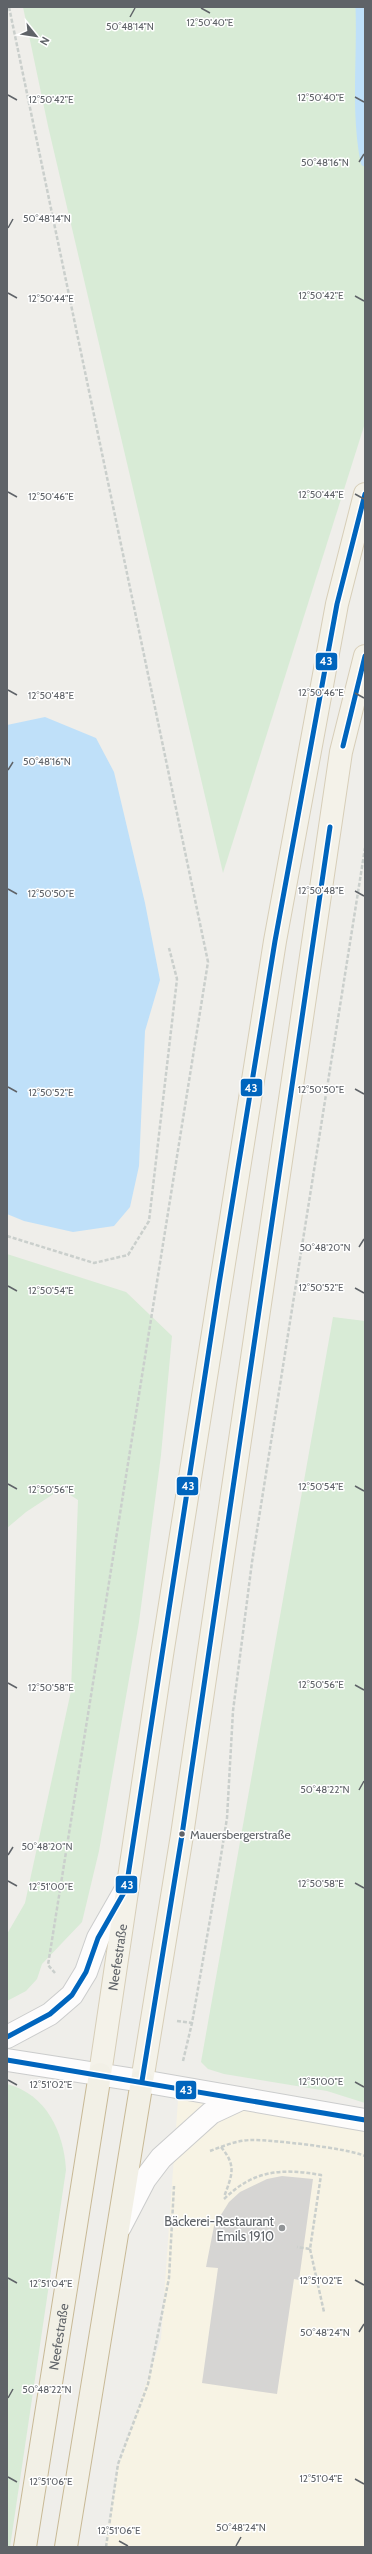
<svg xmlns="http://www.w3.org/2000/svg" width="372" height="2554" viewBox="0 0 372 2554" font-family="Cabin,sans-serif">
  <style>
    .commercial { fill: #f7f3e4 }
    .green { fill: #d8ebd6 }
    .water { fill: #bfe0f9 }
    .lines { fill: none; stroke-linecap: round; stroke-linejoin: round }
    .stream { stroke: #bfe0f9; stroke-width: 9 }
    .building { fill: #d6d5d3 }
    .minor-casing { stroke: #cbcccc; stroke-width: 24 }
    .primary-casing { stroke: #d7ceb8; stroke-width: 24 }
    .trunk-casing { stroke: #c8b996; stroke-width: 24 }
    .path { stroke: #cacfcc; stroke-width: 2.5; stroke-dasharray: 4 2; stroke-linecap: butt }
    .minor { stroke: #fdfcfc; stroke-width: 22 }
    .primary { stroke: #f4f2e9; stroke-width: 22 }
    .trunk { stroke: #f2f0e6; stroke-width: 22 }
    .bus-1-casing { stroke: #fff; stroke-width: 8 }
    .bus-1 { stroke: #0065bd; stroke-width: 5 }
    .ticks { fill: none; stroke: #5f6368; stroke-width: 1.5 }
    .bus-dot { fill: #5f6368; stroke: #fff; stroke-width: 1.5 }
    .poi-dot { fill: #919496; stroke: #fff; stroke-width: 1.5 }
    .labels { text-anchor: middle; stroke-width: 3; stroke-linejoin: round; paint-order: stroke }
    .bus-label { font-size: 12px; fill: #5f6368; stroke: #fff; text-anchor: start }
    .street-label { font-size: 13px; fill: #5f6368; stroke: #fff }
    .poi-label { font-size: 13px; fill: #5f6368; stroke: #fff; text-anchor: end }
    .ticks-label { font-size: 10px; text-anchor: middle; fill: #5f6368; stroke: #fff; stroke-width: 3; stroke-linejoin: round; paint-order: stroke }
    .line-badge { stroke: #fff; stroke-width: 1.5 }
    .badge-label { font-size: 11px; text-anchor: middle; font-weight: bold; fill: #fff }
  </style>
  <rect width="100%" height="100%" fill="#efeeea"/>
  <polygon class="commercial" points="179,2086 365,2125 365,2547 105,2547 118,2467 161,2339"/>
  <g class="green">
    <polygon points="23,7 365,7 365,423 223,873 48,126"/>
    <polygon points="7,1254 126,1292 172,1336 161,1455 139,1622 99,1851 82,1922 42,1964 37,1979 26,1991 7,2001 7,1934 25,1903 71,1691 78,1500 61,1489 26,1512 7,1528"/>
    <polygon points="333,1317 365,1321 365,2103 327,2091 224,2074 208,2069 201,2062"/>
    <path d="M7,2084c39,10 57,48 59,86l-56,377h-3z"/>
  </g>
  <polygon class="water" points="45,717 96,738 114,772 145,903 160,980 145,1031 139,1166 130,1207 114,1226 73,1232 24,1221 7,1214 7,725"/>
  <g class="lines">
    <path class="stream" d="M360,7c2,52 -5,103 5,155"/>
  </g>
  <polygon class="building" points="282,2176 313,2179 299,2280 294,2279 277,2394 202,2383 218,2268 206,2267 214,2226 229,2202 240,2192 267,2179"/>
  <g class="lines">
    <defs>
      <g id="minor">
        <polyline points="7,2037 50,2014 72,1995 86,1972 98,1938 126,1889"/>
        <polyline points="7,2060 142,2081 365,2120"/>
        <polyline points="120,2227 145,2179 161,2158 211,2113 241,2099"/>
      </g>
      <g id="primary">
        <path id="s1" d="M100,2074l62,-419 113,-714 62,-337 28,-110"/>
        <polyline points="142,2081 182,1835 341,752 365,656"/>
      </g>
      <g id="trunk">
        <path id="s2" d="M25,2547l75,-473"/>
        <polyline points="66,2547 142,2081"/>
      </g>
    </defs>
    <use href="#minor" class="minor-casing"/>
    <use href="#primary" class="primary-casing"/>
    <use href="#trunk" class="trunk-casing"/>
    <g class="path">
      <polyline points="9,7 208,962 48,1965 55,1973"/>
      <polyline points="7,1236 94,1263 128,1255 149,1221 177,979 169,948"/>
      <polyline points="177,2021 192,2023"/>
      <polyline points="183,2061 192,2023 219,1868 227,1818 233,1711 252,1562 365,848"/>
      <path d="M221,2147c16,19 11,28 3,50"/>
      <path d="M210,2151c13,-5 28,-11 42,-11 21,0 95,8 113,16"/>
      <path d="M224,2199c30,-29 57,-31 97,-24l-11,74 -13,-2"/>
      <polyline points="310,2249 324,2312"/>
      <polyline points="106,2547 118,2464 148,2384 169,2278 174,2186"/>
    </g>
    <use href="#minor" class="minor"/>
    <use href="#primary" class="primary"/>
    <use href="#trunk" class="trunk"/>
    <defs>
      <g id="bus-1">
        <polyline points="343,746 365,656"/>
        <polyline points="7,2037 50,2014 72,1995 86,1972 98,1938 126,1889 219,1284 275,941 337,604 365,494"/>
        <polyline points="7,2060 365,2120"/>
        <polyline points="142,2081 182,1835 330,827"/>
      </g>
    </defs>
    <use href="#bus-1" class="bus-1-casing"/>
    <use href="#bus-1" class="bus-1"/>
  </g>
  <path class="ticks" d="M201,8l9,5M130,17l5,-9M8,95l9,5M355,97l9,5M359,162l5,-8M8,228l5,-9M8,293l9,5M355,296l9,5M8,492l9,5M355,494l9,5M8,690l9,5M355,693l9,5M8,770l5,-8M8,889l9,5M355,891l9,5M8,1087l9,5M355,1089l9,5M359,1247l5,-8M8,1286l9,5M355,1288l9,5M8,1484l9,5M355,1486l9,5M8,1683l9,5M355,1685l9,5M359,1790l5,-9M8,1855l5,-8M8,1881l9,5M355,1883l9,5M8,2080l9,5M355,2082l9,5M8,2278l9,5M355,2280l9,5M359,2332l5,-8M8,2398l5,-9M8,2477l9,5M355,2479l9,5M119,2541l9,5M236,2546l5,-9"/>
  <circle class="bus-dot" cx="182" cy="1834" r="3.5"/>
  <circle class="poi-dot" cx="282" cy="2228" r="4"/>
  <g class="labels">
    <g class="bus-label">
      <text x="190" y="1839">Mauersbergerstraße</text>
    </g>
    <g class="street-label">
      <text dy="5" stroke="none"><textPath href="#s1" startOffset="118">Neefestraße</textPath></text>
      <text dy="5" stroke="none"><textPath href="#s2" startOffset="213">Neefestraße</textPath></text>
    </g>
    <g class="poi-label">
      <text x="274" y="2226">Bäckerei-Restaurant<tspan x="274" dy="15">Emils 1910</tspan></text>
    </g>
  </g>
  <g class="ticks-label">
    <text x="210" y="26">12°50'40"E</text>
    <text x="130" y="30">50°48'14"N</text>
    <text x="321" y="101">12°50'40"E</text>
    <text x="51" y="103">12°50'42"E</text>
    <text x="325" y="166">50°48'16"N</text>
    <text x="47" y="222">50°48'14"N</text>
    <text x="321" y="299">12°50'42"E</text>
    <text x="51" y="302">12°50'44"E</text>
    <text x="321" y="498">12°50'44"E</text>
    <text x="51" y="500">12°50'46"E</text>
    <text x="321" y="696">12°50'46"E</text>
    <text x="51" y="699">12°50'48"E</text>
    <text x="47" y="765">50°48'16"N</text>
    <text x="321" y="894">12°50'48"E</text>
    <text x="51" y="897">12°50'50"E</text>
    <text x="321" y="1093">12°50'50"E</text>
    <text x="51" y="1096">12°50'52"E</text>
    <text x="325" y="1251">50°48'20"N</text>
    <text x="321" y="1291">12°50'52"E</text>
    <text x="51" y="1294">12°50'54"E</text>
    <text x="321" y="1490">12°50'54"E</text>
    <text x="51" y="1493">12°50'56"E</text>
    <text x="321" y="1688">12°50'56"E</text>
    <text x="51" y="1691">12°50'58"E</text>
    <text x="325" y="1793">50°48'22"N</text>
    <text x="47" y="1850">50°48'20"N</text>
    <text x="321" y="1887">12°50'58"E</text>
    <text x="51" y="1890">12°51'00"E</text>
    <text x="321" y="2085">12°51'00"E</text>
    <text x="51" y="2088">12°51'02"E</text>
    <text x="321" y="2284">12°51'02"E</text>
    <text x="51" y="2287">12°51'04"E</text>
    <text x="325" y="2336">50°48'24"N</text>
    <text x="47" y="2393">50°48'22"N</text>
    <text x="321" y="2482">12°51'04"E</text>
    <text x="51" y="2485">12°51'06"E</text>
    <text x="241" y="2531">50°48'24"N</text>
    <text x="119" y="2534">12°51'06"E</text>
  </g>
  <g class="line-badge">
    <rect x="315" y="652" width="23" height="19" rx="4" fill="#0065bd"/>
    <rect x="240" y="1078" width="23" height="19" rx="4" fill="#0065bd"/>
    <rect x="176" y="1476" width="23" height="20" rx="4" fill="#0065bd"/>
    <rect x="115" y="1875" width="23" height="19" rx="4" fill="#0065bd"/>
    <rect x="175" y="2080" width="22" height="20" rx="4" fill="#0065bd"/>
  </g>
  <g class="badge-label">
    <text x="326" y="665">43</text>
    <text x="251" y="1092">43</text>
    <text x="188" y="1490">43</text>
    <text x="127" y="1889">43</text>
    <text x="186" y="2094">43</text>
  </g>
  <rect width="372" height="2554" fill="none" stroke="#5f6368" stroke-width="16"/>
  <g transform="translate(36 36) rotate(120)" stroke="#ffffff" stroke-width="3" paint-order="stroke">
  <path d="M0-3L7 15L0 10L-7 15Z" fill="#5f6368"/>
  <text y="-6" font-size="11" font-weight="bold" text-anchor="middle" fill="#5f6368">N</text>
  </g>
</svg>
